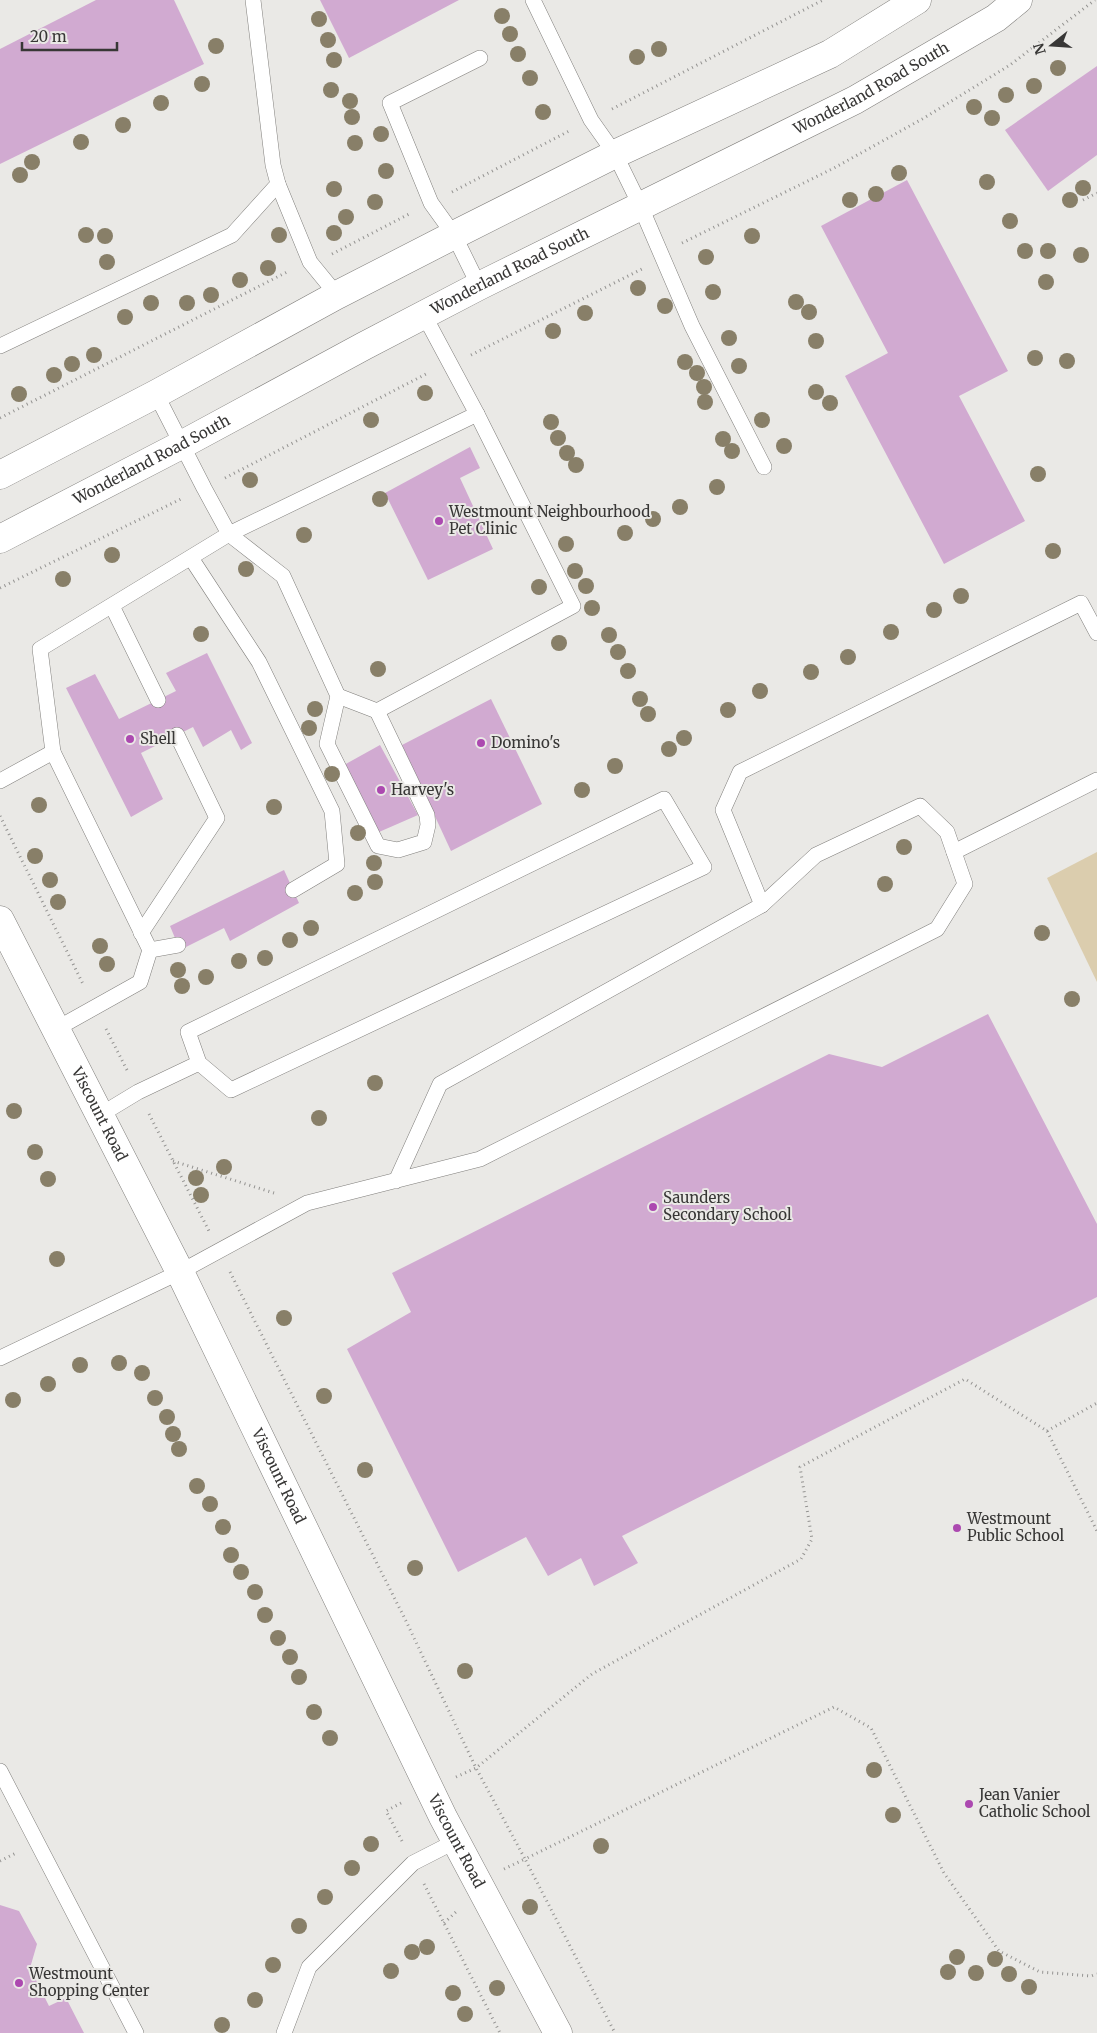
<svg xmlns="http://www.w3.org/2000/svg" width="1097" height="2033" viewBox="0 0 1097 2033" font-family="Merriweather,serif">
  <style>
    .green { fill: #dbcdae }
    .building { fill: #d1aad1 }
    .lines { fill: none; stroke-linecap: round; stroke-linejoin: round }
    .lane-casing { stroke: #807f7c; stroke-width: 16 }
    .secondary-casing { stroke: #807f7c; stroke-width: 29 }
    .primary-casing { stroke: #807f7c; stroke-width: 29 }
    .path { stroke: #949391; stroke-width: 3; stroke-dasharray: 1 4; stroke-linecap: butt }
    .lane { stroke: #fff; stroke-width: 15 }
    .secondary { stroke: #fff; stroke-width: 28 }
    .primary { stroke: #fff; stroke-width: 28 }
    .tree { fill: #887f68 }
    .poi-dot { fill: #ac49b0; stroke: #eae9e6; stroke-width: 2 }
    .labels { text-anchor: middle; stroke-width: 4; stroke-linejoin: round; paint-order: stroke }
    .street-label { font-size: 15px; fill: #383736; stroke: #eae9e6 }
    .poi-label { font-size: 15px; fill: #383736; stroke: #eae9e6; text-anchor: start }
  </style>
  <rect width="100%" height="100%" fill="#eae9e6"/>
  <polygon class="green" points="1097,852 1097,982 1047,878"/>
  <g class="building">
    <polygon points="96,0 174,0 204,64 0,164 0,49"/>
    <polygon points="320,0 459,0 349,58"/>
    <polygon points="1097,66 1097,155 1048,191 1005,130"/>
    <polygon points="907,180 1008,371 959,396 1025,521 944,564 845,376 888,353 821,226"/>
    <polygon points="470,447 480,468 460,478 493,549 428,580 385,493"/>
    <polygon points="207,653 252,743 241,750 231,730 203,747 193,727 141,753 163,799 131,817 66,688 95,674 119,719 176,691 166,673"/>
    <polygon points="491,699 542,804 451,851 402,745"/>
    <polygon points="380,745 418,815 379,832 344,765"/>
    <polygon points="284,870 299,903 230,941 224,928 180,950 170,926"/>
    <polygon points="988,1014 1097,1224 1097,1297 622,1536 638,1563 594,1586 581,1558 548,1576 526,1537 458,1572 347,1349 411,1312 392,1273 829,1054 882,1067"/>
    <polygon points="0,1905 19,1911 37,1944 30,1968 49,2006 66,1998 84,2033 0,2033"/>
  </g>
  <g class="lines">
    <defs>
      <g id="lane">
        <polyline points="533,0 591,120 615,154 640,205 692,326 764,467"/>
        <polyline points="278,184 310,262 337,295"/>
        <polyline points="479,286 454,235 431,203 390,103 480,58"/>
        <polyline points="0,346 232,235 278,184 273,165 253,0"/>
        <polyline points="156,394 204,488 229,534 283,576 338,696 327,744 378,846 398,850 424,842 428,825 427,815 377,711"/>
        <polyline points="191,558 259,662 332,811 337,864 293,890"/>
        <polyline points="112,606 158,700"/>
        <polyline points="338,696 377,711"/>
        <polyline points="377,711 573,606 477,414"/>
        <polyline points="53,752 40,649 229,534 477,414 424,315"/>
        <polyline points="0,781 53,752 150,950 140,982 56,1029"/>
        <polyline points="954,852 1097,780"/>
        <polyline points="762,905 723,810 740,772 1081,603 1097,633"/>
        <polyline points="141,933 217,818 177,735"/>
        <polyline points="150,950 178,945"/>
        <polyline points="100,1115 138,1092 199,1063 231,1090 704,867 664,799 188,1032 199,1063"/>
        <polyline points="0,1358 180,1272 307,1203 480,1159 937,929 965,884 947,832 920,806 816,855 762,905 440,1084 396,1181"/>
        <polyline points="0,1771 136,2033"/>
        <polyline points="284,2033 309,1967 413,1863 456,1841"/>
      </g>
      <g id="secondary">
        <path id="s1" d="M0,920l180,352 263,545 115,216"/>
      </g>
      <g id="primary">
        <polyline points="0,475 156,394 337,295 454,235 615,154 830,54 917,0"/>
        <path id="s2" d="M0,539l183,-95 181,-98 115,-60 376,-186 141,-82 22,-18"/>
      </g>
    </defs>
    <use href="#lane" class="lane-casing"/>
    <use href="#secondary" class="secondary-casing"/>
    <use href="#primary" class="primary-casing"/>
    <g class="path">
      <polyline points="612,109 823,0"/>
      <polyline points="452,192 571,130"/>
      <polyline points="1083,200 1097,193"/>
      <polyline points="682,243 834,168 924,118 1010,65 1095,0"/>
      <polyline points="332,254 411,213"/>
      <polyline points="471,355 642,269"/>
      <polyline points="0,418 289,271"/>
      <polyline points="225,478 428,373"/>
      <polyline points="0,588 183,498"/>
      <polyline points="0,816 84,986"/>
      <polyline points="106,1029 127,1070"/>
      <polyline points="149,1114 209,1231"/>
      <polyline points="173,1161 274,1193"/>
      <polyline points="230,1272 405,1619 476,1768 525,1859 834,1707 871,1728 944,1873 999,1951 1040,1972 1091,1976 1097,1974"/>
      <polyline points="1047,1431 1097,1403"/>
      <polyline points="456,1777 476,1768 592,1674 801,1559 812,1539 800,1467 965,1379 1047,1431 1097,1531"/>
      <polyline points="402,1841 386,1811 403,1802"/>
      <polyline points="0,1861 16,1853"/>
      <polyline points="504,1869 525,1859 615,2033"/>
      <polyline points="424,1884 500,2033"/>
      <polyline points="444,1923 458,1910"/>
    </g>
    <use href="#lane" class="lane"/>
    <use href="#secondary" class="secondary"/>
    <use href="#primary" class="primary"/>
  </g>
  <g class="tree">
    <circle cx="502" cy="16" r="8"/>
    <circle cx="319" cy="19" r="8"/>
    <circle cx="510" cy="34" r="8"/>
    <circle cx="328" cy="40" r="8"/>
    <circle cx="216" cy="46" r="8"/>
    <circle cx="659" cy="49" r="8"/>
    <circle cx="518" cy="54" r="8"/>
    <circle cx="637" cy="57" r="8"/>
    <circle cx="334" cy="60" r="8"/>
    <circle cx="1058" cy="68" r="8"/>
    <circle cx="530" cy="78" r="8"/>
    <circle cx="202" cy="84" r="8"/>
    <circle cx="1034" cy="86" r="8"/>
    <circle cx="331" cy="90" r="8"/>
    <circle cx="1006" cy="95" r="8"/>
    <circle cx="350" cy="101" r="8"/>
    <circle cx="161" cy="103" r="8"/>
    <circle cx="974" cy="107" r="8"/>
    <circle cx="543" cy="112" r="8"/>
    <circle cx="352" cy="117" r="8"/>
    <circle cx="992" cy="118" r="8"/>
    <circle cx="123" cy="125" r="8"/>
    <circle cx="381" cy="134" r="8"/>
    <circle cx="81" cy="142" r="8"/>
    <circle cx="355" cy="143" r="8"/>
    <circle cx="32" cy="162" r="8"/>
    <circle cx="386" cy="171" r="8"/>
    <circle cx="899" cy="173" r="8"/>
    <circle cx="20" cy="175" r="8"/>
    <circle cx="987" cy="182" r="8"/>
    <circle cx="1083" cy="188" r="8"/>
    <circle cx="334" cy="189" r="8"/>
    <circle cx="876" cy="194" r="8"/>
    <circle cx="850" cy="200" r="8"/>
    <circle cx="1070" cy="200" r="8"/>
    <circle cx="375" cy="202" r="8"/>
    <circle cx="346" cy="217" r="8"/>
    <circle cx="1010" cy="221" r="8"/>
    <circle cx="334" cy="233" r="8"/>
    <circle cx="86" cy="235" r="8"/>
    <circle cx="279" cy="235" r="8"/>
    <circle cx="105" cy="236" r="8"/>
    <circle cx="752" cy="236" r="8"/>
    <circle cx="1025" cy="251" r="8"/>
    <circle cx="1048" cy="251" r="8"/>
    <circle cx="1081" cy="255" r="8"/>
    <circle cx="706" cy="257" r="8"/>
    <circle cx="107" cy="262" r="8"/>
    <circle cx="268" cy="268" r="8"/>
    <circle cx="240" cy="280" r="8"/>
    <circle cx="1046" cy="282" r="8"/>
    <circle cx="638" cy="288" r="8"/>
    <circle cx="713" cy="292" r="8"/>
    <circle cx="211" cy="295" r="8"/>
    <circle cx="796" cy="302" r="8"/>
    <circle cx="151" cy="303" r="8"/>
    <circle cx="187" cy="303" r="8"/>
    <circle cx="665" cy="306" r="8"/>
    <circle cx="809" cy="312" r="8"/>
    <circle cx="585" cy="313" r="8"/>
    <circle cx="125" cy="317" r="8"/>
    <circle cx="553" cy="331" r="8"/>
    <circle cx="729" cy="338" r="8"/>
    <circle cx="816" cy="341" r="8"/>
    <circle cx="94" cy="355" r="8"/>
    <circle cx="1035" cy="358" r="8"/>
    <circle cx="1067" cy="361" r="8"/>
    <circle cx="685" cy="362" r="8"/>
    <circle cx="72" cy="364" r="8"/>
    <circle cx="739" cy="366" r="8"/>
    <circle cx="697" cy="373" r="8"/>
    <circle cx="54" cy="375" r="8"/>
    <circle cx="704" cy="387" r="8"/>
    <circle cx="816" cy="392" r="8"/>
    <circle cx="425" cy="393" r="8"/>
    <circle cx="19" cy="394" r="8"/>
    <circle cx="705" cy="402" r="8"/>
    <circle cx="830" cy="403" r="8"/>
    <circle cx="371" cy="420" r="8"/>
    <circle cx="762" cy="420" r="8"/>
    <circle cx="551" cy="422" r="8"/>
    <circle cx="558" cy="438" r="8"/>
    <circle cx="723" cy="439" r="8"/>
    <circle cx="784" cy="446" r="8"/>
    <circle cx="732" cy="451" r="8"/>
    <circle cx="567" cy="453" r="8"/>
    <circle cx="576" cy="465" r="8"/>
    <circle cx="1038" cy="474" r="8"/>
    <circle cx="250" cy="480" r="8"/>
    <circle cx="717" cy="487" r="8"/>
    <circle cx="380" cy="499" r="8"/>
    <circle cx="680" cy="507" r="8"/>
    <circle cx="653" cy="519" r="8"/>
    <circle cx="625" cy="533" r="8"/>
    <circle cx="304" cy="535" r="8"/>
    <circle cx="566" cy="544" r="8"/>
    <circle cx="1053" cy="551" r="8"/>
    <circle cx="112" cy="555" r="8"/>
    <circle cx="246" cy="569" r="8"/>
    <circle cx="575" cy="571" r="8"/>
    <circle cx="63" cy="579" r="8"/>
    <circle cx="586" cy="586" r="8"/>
    <circle cx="539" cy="587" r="8"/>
    <circle cx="961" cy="596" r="8"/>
    <circle cx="592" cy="608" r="8"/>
    <circle cx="934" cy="610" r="8"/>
    <circle cx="891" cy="632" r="8"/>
    <circle cx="201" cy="634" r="8"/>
    <circle cx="609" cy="635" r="8"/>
    <circle cx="559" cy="643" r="8"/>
    <circle cx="618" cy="652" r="8"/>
    <circle cx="848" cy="657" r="8"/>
    <circle cx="378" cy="669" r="8"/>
    <circle cx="628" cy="671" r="8"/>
    <circle cx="811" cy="672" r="8"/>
    <circle cx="760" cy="691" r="8"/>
    <circle cx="640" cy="699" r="8"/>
    <circle cx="315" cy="709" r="8"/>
    <circle cx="728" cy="710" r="8"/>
    <circle cx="648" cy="714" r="8"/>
    <circle cx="309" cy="728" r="8"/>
    <circle cx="684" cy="738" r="8"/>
    <circle cx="669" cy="749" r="8"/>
    <circle cx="615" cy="766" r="8"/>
    <circle cx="332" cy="774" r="8"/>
    <circle cx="582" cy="790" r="8"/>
    <circle cx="39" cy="805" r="8"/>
    <circle cx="274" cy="807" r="8"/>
    <circle cx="358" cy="833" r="8"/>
    <circle cx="904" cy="847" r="8"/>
    <circle cx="35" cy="856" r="8"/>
    <circle cx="374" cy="863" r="8"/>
    <circle cx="50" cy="880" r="8"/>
    <circle cx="375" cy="882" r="8"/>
    <circle cx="885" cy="884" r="8"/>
    <circle cx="355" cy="893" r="8"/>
    <circle cx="58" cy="902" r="8"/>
    <circle cx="311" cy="928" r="8"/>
    <circle cx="1042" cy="933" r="8"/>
    <circle cx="290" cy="940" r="8"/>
    <circle cx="100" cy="946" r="8"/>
    <circle cx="265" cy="958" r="8"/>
    <circle cx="239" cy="961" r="8"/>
    <circle cx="107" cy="964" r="8"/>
    <circle cx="178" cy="970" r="8"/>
    <circle cx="206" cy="977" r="8"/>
    <circle cx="182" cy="986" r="8"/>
    <circle cx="1072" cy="999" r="8"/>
    <circle cx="375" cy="1083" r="8"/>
    <circle cx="14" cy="1111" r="8"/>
    <circle cx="319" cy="1118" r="8"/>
    <circle cx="35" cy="1152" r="8"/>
    <circle cx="224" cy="1167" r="8"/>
    <circle cx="196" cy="1178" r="8"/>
    <circle cx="48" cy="1179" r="8"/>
    <circle cx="201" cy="1195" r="8"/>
    <circle cx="57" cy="1259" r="8"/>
    <circle cx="284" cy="1318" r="8"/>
    <circle cx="119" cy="1363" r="8"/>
    <circle cx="80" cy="1365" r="8"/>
    <circle cx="142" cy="1373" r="8"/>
    <circle cx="48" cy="1384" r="8"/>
    <circle cx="324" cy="1396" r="8"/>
    <circle cx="155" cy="1398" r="8"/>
    <circle cx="13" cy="1400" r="8"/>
    <circle cx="167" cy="1417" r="8"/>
    <circle cx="173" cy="1434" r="8"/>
    <circle cx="179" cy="1449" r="8"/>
    <circle cx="365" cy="1470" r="8"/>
    <circle cx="197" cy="1486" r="8"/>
    <circle cx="210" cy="1504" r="8"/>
    <circle cx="223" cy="1527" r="8"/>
    <circle cx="231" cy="1555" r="8"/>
    <circle cx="415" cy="1568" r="8"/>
    <circle cx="241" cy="1572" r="8"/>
    <circle cx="255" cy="1592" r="8"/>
    <circle cx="265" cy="1615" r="8"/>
    <circle cx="278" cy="1638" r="8"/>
    <circle cx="290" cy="1657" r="8"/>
    <circle cx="465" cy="1671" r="8"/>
    <circle cx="299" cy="1677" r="8"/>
    <circle cx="314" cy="1712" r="8"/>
    <circle cx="330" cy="1738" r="8"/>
    <circle cx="874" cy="1770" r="8"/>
    <circle cx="893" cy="1815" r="8"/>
    <circle cx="371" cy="1844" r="8"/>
    <circle cx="601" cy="1846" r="8"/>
    <circle cx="352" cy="1868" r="8"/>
    <circle cx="325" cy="1897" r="8"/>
    <circle cx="530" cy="1907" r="8"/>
    <circle cx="299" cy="1926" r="8"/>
    <circle cx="427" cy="1947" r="8"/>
    <circle cx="412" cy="1952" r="8"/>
    <circle cx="957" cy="1957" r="8"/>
    <circle cx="995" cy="1959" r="8"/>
    <circle cx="273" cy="1965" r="8"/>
    <circle cx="391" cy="1971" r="8"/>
    <circle cx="948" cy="1972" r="8"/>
    <circle cx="976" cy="1973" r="8"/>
    <circle cx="1009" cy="1974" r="8"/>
    <circle cx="1029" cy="1987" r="8"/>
    <circle cx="497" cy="1988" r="8"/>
    <circle cx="453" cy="1993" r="8"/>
    <circle cx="255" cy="2000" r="8"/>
    <circle cx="465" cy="2014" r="8"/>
    <circle cx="222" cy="2025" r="8"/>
  </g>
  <g class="poi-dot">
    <circle cx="439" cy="521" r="5"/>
    <circle cx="130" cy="739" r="5"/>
    <circle cx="481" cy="743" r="5"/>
    <circle cx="381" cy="790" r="5"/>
    <circle cx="653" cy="1207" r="5"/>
    <circle cx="957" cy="1528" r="5"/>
    <circle cx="969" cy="1804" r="5"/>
    <circle cx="19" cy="1983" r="5"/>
  </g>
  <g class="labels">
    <g class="street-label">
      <text dy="5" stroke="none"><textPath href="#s2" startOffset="981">Wonderland Road South</textPath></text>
      <text dy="5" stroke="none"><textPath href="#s2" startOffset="576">Wonderland Road South</textPath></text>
      <text dy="5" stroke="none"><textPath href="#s2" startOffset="171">Wonderland Road South</textPath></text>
      <text dy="5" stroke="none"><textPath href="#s1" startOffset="218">Viscount Road</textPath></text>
      <text dy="5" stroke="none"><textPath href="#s1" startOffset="622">Viscount Road</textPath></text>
      <text dy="5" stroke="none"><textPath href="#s1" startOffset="1028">Viscount Road</textPath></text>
    </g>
    <g class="poi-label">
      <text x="449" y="517">Westmount Neighbourhood<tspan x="449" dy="17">Pet Clinic</tspan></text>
      <text x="140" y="744">Shell</text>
      <text x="491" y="748">Domino's</text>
      <text x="391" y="795">Harvey's</text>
      <text x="663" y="1203">Saunders<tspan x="663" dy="17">Secondary School</tspan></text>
      <text x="967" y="1524">Westmount<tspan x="967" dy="17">Public School</tspan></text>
      <text x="979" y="1800">Jean Vanier<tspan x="979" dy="17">Catholic School</tspan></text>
      <text x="29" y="1979">Westmount<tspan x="29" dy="17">Shopping Center</tspan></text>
    </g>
  </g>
  <g transform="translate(1052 45) rotate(253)" stroke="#eae9e6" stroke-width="4" paint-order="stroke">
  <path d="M0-4L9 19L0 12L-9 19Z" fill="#383736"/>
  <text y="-8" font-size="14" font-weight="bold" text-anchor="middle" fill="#383736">N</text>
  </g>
  <path d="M22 42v8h95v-8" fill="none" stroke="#383736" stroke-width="2.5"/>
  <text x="30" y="42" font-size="15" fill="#383736" stroke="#eae9e6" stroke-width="4" paint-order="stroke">20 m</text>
</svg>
